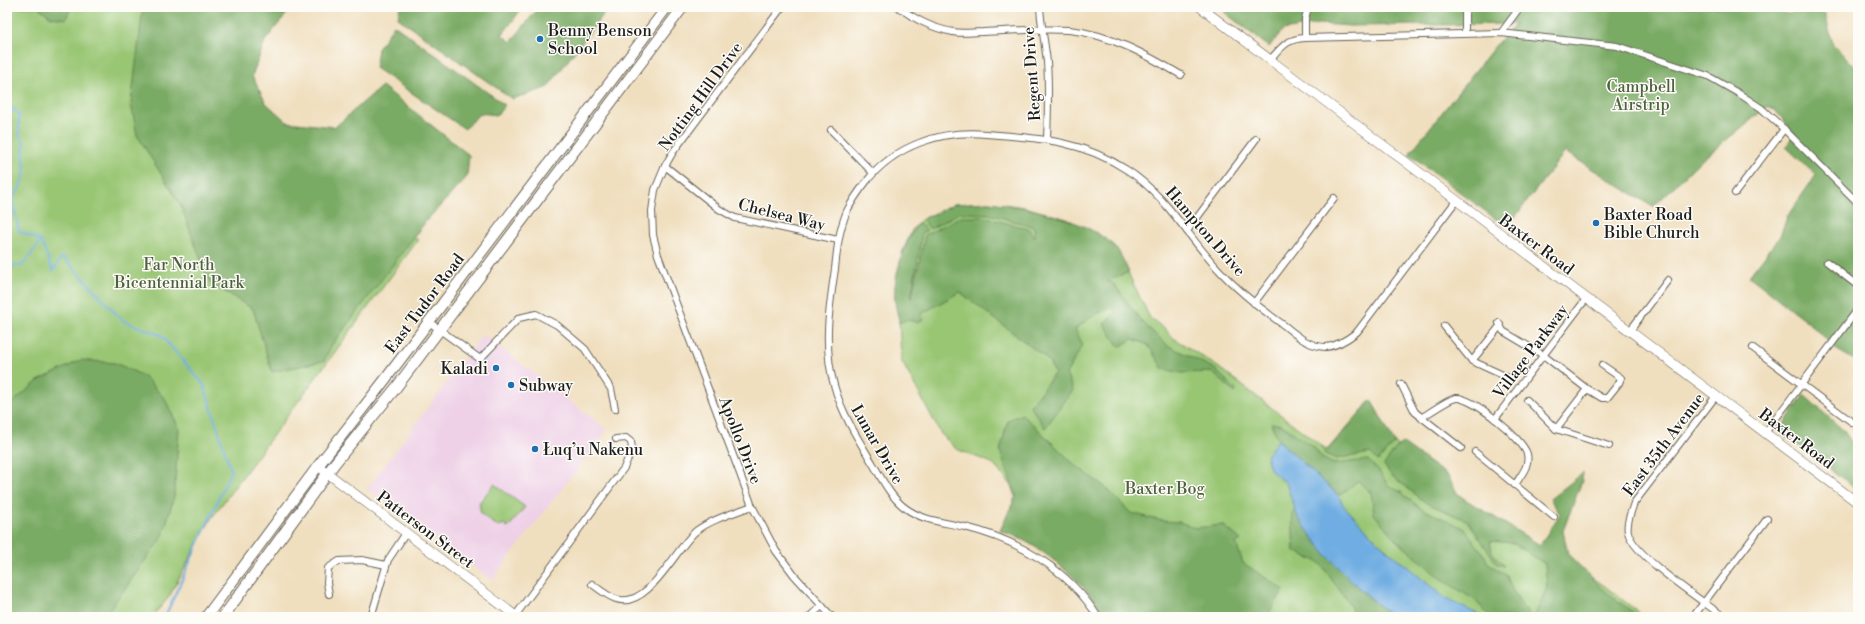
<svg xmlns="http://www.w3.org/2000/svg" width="1865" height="624" viewBox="0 0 1865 624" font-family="'Libre Bodoni',serif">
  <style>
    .built { fill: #eed0e7 }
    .green { fill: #99c673; stroke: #5a7148 }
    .forest { fill: #7aab65; stroke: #4b6440 }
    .water { fill: #70ade2; stroke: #46647f }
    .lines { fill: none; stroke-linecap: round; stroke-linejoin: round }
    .stream { stroke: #70ade2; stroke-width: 2 }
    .street-casing { stroke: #666055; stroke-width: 8 }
    .secondary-casing { stroke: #666055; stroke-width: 10 }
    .primary-casing { stroke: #666055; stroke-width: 12 }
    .street { stroke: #fff; stroke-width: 6 }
    .secondary { stroke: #fff; stroke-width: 9 }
    .primary { stroke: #fff; stroke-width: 10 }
    .poi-dot { fill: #1f6fb2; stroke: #fdfcf7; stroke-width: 1.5 }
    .labels { text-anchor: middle; stroke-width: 3; stroke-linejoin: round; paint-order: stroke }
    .poi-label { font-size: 16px; fill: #1c1c1c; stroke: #fdfcf7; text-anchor: start }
    .street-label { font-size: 16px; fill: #1c1c1c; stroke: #fdfcf7 }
    .park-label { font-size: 16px; fill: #4e603f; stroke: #fdfcf7 }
  </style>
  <rect width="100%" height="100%" fill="#fdfcf7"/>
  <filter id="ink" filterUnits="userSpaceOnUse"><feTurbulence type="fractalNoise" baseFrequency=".025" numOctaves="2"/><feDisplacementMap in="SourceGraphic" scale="8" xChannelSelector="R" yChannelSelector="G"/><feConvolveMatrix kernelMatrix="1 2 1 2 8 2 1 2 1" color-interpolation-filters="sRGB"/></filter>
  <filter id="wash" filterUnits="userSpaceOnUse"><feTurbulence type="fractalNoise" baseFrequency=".012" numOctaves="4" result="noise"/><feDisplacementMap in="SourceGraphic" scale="16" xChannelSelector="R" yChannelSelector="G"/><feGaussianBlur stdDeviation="0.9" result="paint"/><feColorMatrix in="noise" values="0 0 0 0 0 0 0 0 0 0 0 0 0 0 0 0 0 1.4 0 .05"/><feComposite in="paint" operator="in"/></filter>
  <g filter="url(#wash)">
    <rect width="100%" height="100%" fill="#f0dfbf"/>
    <polygon class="built" points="483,334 607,430 492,580 367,489"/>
    <g class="green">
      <polygon points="7,7 276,7 219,87 418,240 211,519 169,597 152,617 7,617"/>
      <path d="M989,202l36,5 42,12 39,21 10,8 34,70 16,12 6,7 46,30 109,83 44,-50 22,41 70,57 73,52 17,6 45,25 47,36h-539c-18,-32 -70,-78 -106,-86l16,-35 -4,-10 -20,-23 -36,-14 -15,-15 -40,-74 -2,-43 -4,-16 1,-17 6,-31 10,-23 9,-10 33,-16z"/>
      <polygon points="494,484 525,507 508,528 504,524 498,527 481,514 479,503"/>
    </g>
    <g class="forest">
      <polygon points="38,7 71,7 66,19 51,17"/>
      <polygon points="143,7 292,7 265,41 252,76 266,103 287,122 335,127 382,86 469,155 467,177 427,220 331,346 324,361 272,372 253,309 209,282 181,206 137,135 131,104"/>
      <polygon points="400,7 523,7 502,35 511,42 539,7 609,7 547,88 512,99 398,18"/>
      <polygon points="1229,7 1761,7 1764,9 1790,14 1802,7 1826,7 1824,11 1833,44 1858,71 1858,362 1837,350 1810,324 1749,276 1780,236 1788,215 1816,175 1786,147 1794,133 1775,110 1767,107 1698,163 1653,207 1565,152 1512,221 1505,226 1409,154 1499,41 1516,24 1351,26 1318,24 1283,30 1269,47 1224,12"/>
      <polygon points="394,25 505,105 497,115 480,113 465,129 375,68 378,49"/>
      <path d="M989,202c37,5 100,17 127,46 5,6 9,17 13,24l-21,9 6,3 28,38 25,23 48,24 21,21 -1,3 -23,-21 -31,1 -18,-4 -15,-24 -15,-6 -14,8 -15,-23 11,-12 -4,-4 -15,6 -21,15 8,16 -17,29 7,16 -28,38 -15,-22 25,-33 -8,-14 -87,-67 -39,22 3,5 -7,3 -11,-2 -7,3c0,-8 -4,-14 -4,-22 -3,-21 10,-62 24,-78l8,7 -5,3 -11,65 2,-1 -1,-2 13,-60 35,-18h24l45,12 6,8 -1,-10 -45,-13 -30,-1 -29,16 -7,-10 31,-15z"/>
      <polygon points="81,360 115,363 144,376 165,399 179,428 174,496 163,536 104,617 7,617 7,407 38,381"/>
      <polygon points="1804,395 1844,431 1858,452 1858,490 1779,431"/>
      <polygon points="1371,400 1395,443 1378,461 1370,453 1336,459 1325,454 1320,445 1328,450"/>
      <path d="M1022,414l53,51 30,22 26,26 32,8 17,1 15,6 28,-3 18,15 -5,3 7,20 41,27 -16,24 3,3h-165c-18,-32 -70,-78 -106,-86l16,-35 -16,-45 8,-31z"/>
      <polygon points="1271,423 1282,425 1313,446 1322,458 1334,464 1368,460 1379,471 1388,485 1401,492 1420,508 1464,528 1485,556 1487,562 1507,576 1512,589 1522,606 1532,617 1490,617 1475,600 1441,579 1395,539 1374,514 1371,493 1358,481 1339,496 1278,440"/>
      <polygon points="1402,443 1448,476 1457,493 1463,498 1540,545 1560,514 1550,499 1583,473 1582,481 1563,531 1568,554 1605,591 1639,617 1534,617 1547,587 1545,564 1513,543 1490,541 1492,552 1504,566 1497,564 1468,521 1426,503 1391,475 1384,465 1396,448"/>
      <path d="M1295,509c4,11 11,19 18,28 23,31 51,56 80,80h-38l-7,-15 -28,-39 -26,-12 -2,-38z"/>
    </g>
    <polygon class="water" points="1278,440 1339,496 1343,505 1379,543 1446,599 1484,617 1393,617 1360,589 1326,555 1298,518 1286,483 1271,471 1266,456"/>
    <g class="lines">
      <g class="stream">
        <path d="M7,108h5l7,7v20l6,8c-4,9 0,15 0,25 -1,12 -5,23 -13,31l7,32 22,10 -19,25 -10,-1 -5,4"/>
        <polyline points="41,241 53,271 62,257 72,266 123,321 161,335 204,385 231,471 165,617"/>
        <polyline points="7,270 9,277 7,280"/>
      </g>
    </g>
  </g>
  <g filter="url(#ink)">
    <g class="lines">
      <defs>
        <g id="street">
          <polyline points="782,7 673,152 665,166 655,190 652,211 653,235 658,255 752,506 776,551 794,575 832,617"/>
          <path d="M898,7c17,12 33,21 55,25 9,2 20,0 30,0 28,-1 57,-4 86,-2 40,4 78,25 112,45"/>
          <path d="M1040,7c1,19 5,36 7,55 2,26 1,51 0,77"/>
          <polyline points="1465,7 1465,33"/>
          <polyline points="1501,33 1520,7"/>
          <polyline points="1305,38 1305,19 1308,7"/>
          <path d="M1270,60c12,-13 16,-21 35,-22l196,-5 116,13 91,30 30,17 23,15 23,21 74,74"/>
          <polyline points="831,130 873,173"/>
          <polyline points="665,166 719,209 735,218 838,240"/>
          <polyline points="1735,193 1784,129"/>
          <polyline points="1187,231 1256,139"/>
          <polyline points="1827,262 1858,286"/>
          <polyline points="1254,303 1334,198"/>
          <polyline points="429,322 480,359 519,318 536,314 557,325 585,349 611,389 615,409"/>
          <polyline points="1499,323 1503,331 1543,355 1587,389 1602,398 1607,398 1619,383 1621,378 1602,365"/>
          <polyline points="1444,326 1472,361 1507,377"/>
          <polyline points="1629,332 1668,280"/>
          <polyline points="1753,348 1852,422"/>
          <polyline points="1472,361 1500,326"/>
          <polyline points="1401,384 1415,412 1461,448"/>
          <path d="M1716,396l-82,107c-3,9 -8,20 -6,29 5,24 75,69 96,85"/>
          <polyline points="1527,400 1556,429 1609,446"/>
          <path d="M1421,418c8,-5 28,-19 35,-20 17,-1 67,41 71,56 3,12 -7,22 -12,31"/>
          <polyline points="1495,419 1586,299"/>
          <polyline points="1556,429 1587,389"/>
          <polyline points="1765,433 1858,309"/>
          <polyline points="1475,452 1554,517"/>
          <path d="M592,584c7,5 15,12 24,15 32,11 60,-51 80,-68 16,-12 38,-18 56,-25"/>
          <polyline points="329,594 327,583 328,568 339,561 362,560 386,565"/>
          <polyline points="515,616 624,468 632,449 631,442 626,438 616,439"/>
          <polyline points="371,617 388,560 406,533"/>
          <polyline points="809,617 822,606"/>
          <path d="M1098,617c-30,-48 -80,-77 -133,-90 -21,-5 -43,-6 -61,-20 -14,-11 -22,-28 -31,-43 -15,-25 -31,-50 -39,-79 -11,-38 -5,-77 1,-116 2,-20 4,-39 12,-58 5,-10 12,-20 19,-29 29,-37 75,-52 120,-48 53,4 95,6 141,36 39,25 60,66 91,99 20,22 43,40 67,57 12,10 25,21 41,21 12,-1 22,-8 31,-15l99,-131"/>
          <polyline points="1693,617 1767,519"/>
        </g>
        <g id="secondary">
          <polyline points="1200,7 1858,503"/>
          <polyline points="318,466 517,617"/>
        </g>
        <g id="primary">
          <polyline points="206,617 318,466 384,381 667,7"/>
          <polyline points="223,617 335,463 395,389 683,7"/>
        </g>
      </defs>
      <use href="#street" class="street-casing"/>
      <use href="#secondary" class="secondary-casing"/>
      <use href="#primary" class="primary-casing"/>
      <use href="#street" class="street"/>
      <use href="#secondary" class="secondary"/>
      <use href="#primary" class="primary"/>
    </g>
  </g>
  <g class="poi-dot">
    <circle cx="540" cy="39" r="4"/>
    <circle cx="1596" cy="223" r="4"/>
    <circle cx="496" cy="368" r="4"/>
    <circle cx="511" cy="385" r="4"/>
    <circle cx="535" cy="449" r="4"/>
  </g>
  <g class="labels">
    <g class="poi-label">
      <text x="548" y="36">Benny Benson<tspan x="548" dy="18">School</tspan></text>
      <text x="1604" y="220">Baxter Road<tspan x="1604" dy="18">Bible Church</tspan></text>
      <text x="488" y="374" text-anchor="end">Kaladi</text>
      <text x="519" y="391">Subway</text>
      <text x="543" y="455">Łuq’u Nakenu</text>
    </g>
    <g class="street-label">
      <text transform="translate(1031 74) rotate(-94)" y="6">Regent Drive</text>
      <text transform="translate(700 96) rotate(-54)" y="6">Notting Hill Drive</text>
      <text transform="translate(782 214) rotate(14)" y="6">Chelsea Way</text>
      <text transform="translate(1206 231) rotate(49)" y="6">Hampton Drive</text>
      <text transform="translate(1537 244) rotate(37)" y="6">Baxter Road</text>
      <text transform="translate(424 303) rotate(-53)" y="6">East Tudor Road</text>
      <text transform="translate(1530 351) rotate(-53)" y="6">Village Parkway</text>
      <text transform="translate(1797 438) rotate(37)" y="6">Baxter Road</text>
      <text transform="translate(741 440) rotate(69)" y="6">Apollo Drive</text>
      <text transform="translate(878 444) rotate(60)" y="6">Lunar Drive</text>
      <text transform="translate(1663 444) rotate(-53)" y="6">East 35th Avenue</text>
      <text transform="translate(426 529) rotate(37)" y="6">Patterson Street</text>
    </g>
    <g class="park-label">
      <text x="1641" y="92">Campbell<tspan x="1641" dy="18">Airstrip</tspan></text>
      <text x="179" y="270">Far North<tspan x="179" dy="18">Bicentennial Park</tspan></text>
      <text x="1165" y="494">Baxter Bog</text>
    </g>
  </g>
  <rect width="1865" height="624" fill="none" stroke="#fdfcf7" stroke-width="24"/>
</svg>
